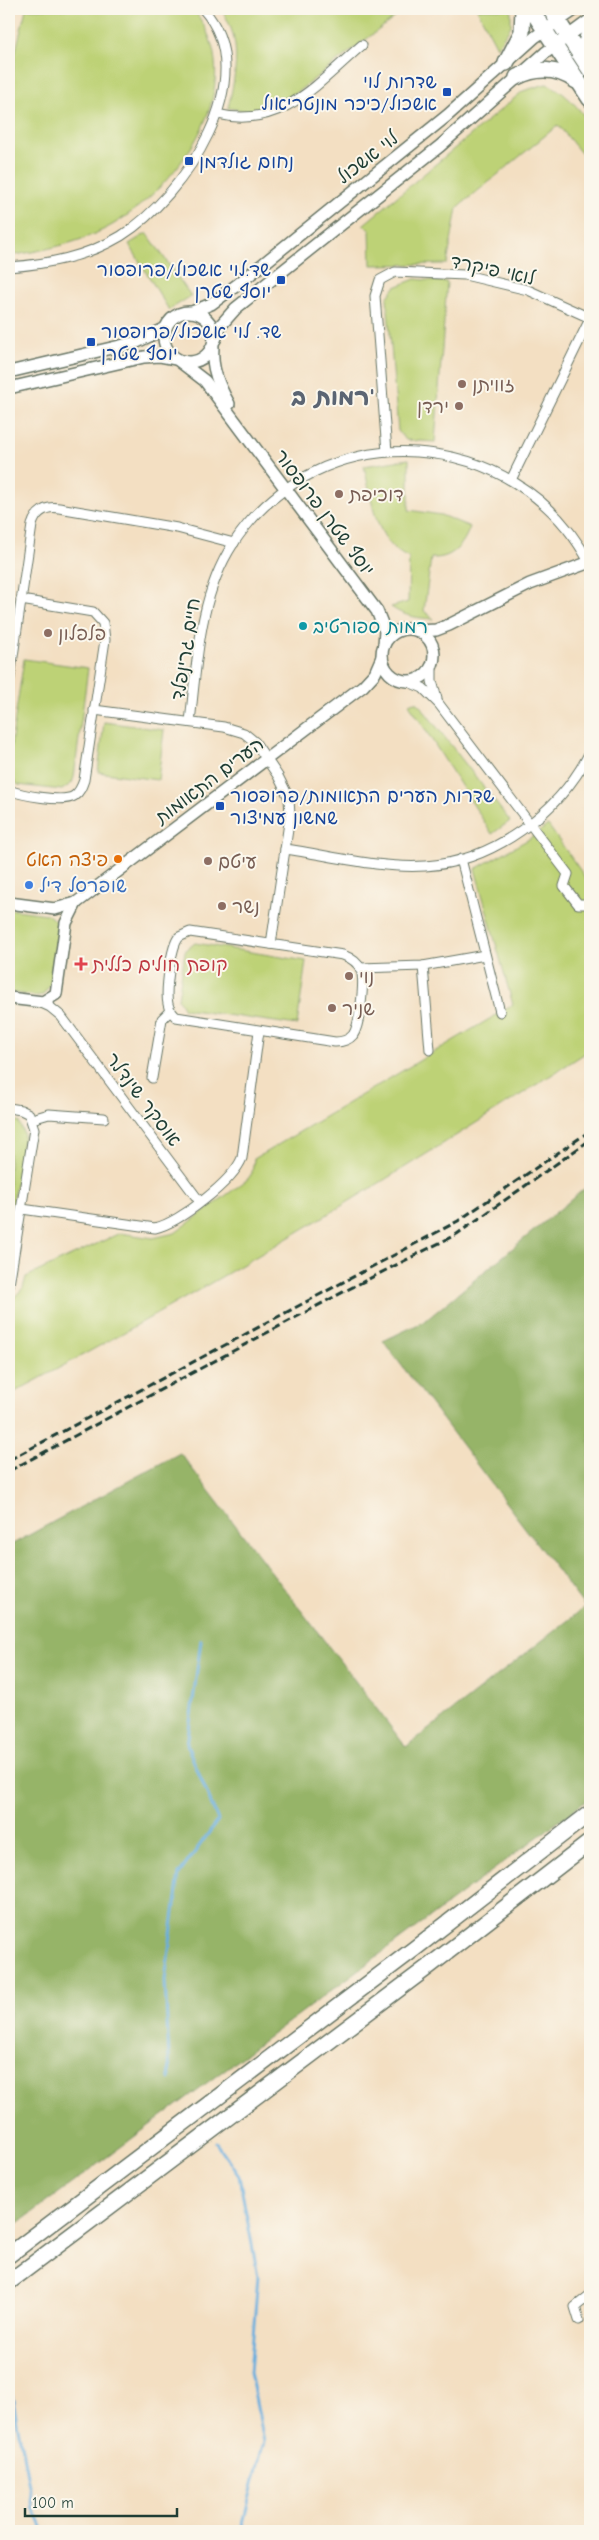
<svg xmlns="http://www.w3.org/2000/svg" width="599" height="2540" viewBox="0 0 599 2540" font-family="'Comic Neue','Playpen Sans Hebrew',sans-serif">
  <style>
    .green { fill: #bdd276; stroke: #6e8855 }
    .forest { fill: #96b467; stroke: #5a784e }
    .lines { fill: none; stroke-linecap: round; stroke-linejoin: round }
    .stream { stroke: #67aede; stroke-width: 3 }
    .minor-casing { stroke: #697666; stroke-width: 11 }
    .tertiary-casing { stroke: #697666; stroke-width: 14 }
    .primary-casing { stroke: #697666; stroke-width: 18 }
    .minor { stroke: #fff; stroke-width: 9 }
    .tertiary { stroke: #fff; stroke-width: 11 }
    .primary { stroke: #fff; stroke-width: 15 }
    .rail { stroke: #1f3d34; stroke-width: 3; stroke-dasharray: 8 4; stroke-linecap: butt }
    .transit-dot { fill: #1a4fb4; stroke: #fbf7ec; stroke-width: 2 }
    .education-dot { fill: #8d6e63; stroke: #fbf7ec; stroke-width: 2 }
    .culture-dot { fill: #0f9aa8; stroke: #fbf7ec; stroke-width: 2 }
    .food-dot { fill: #e8710a; stroke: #fbf7ec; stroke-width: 2 }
    .shop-dot { fill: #3f7fe0; stroke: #fbf7ec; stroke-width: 2 }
    .health-dot { fill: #e0444e; stroke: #fbf7ec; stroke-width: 2 }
    .labels { text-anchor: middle; stroke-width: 4; stroke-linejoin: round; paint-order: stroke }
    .transit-label { font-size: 19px; fill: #164399; stroke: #fbf7ec; text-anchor: start }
    .street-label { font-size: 19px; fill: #1f3d34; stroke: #fbf7ec }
    .education-label { font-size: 19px; fill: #785e54; stroke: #fbf7ec; text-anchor: start }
    .culture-label { font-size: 19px; fill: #0d838f; stroke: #fbf7ec; text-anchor: start }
    .food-label { font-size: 19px; fill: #c56008; stroke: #fbf7ec; text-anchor: end }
    .shop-label { font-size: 19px; fill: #366cbe; stroke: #fbf7ec; text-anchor: start }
    .health-label { font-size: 19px; fill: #be3a42; stroke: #fbf7ec; text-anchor: start }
    .district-label { font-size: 24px; font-weight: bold; fill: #5b6573; stroke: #fbf7ec }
  </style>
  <rect width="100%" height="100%" fill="#fbf7ec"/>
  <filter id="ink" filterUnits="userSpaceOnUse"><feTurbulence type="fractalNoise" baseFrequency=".02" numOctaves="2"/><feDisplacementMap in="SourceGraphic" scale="10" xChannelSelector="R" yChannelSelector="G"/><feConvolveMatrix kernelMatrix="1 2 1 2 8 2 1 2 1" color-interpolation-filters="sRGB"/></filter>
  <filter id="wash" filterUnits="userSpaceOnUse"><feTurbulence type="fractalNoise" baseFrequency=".0096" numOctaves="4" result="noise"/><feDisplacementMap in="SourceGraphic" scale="20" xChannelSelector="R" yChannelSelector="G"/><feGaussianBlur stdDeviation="1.12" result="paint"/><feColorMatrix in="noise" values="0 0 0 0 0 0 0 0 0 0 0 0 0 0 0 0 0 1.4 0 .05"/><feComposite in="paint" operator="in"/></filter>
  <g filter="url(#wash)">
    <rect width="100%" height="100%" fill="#f3dfc2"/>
    <g class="green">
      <path d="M26,9h167c60,75 -11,173 -79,215 -32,19 -69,26 -105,32v-154l7,-52z"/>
      <path d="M221,9h185l-118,90 -10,5 -32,7 -18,-3c8,-35 15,-67 -7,-99z"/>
      <polygon points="477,9 511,9 511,26 497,47"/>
      <path d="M546,84c14,3 41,30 44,44 3,11 0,25 0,36l-32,-39 -101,83 -10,56 -76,1 -1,-36 -7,-4 160,-134z"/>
      <polygon points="147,233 191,296 169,310 129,244"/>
      <polygon points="415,279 447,282 435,442 406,440 398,431 387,298 395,287"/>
      <path d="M409,459v51l32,5 29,12c-7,19 -18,32 -39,31l-7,53 10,8c-16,-1 -29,-2 -43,-12l17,-5 1,-44c-35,-15 -37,-59 -45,-92z"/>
      <polygon points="24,659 88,668 74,777 72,783 62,790 18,785 9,776 9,758"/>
      <polygon points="414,702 418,703 510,821 492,834 409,704"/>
      <polygon points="104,722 164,730 158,780 98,772"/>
      <path d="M548,825l42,59v166c-189,123 -382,239 -581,345v-92l14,-15 3,-11 94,-44 33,5 22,-5 73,-54 4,-6 2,-14 259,-154 -38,-136 54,-30z"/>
      <polygon points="9,909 47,914 58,923 52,982 43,995 35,996 9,992"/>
      <polygon points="195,943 306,961 297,1025 184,1009 178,999 185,951"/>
      <polygon points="9,1119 19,1122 24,1135 9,1227"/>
    </g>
    <polygon class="forest" points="590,1184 590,1798 9,2230 9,1546 180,1453 406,1747 585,1607 383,1341 425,1321"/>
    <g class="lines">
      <g class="stream">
        <polyline points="170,2079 165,1980 179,1874 218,1820 187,1745 201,1640"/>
        <polyline points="216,2143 239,2176 258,2276 250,2372 264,2441 241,2531"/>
        <polyline points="9,2380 33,2507 44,2531"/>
      </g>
    </g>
  </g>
  <g filter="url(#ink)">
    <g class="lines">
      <defs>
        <g id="minor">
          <path d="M217,114c64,16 101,-31 145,-69"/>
          <path d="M9,267c39,-3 77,-10 112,-31 62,-39 144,-158 82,-227"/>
          <polyline points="387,452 375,296 380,280 395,272 465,275 528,290 590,318"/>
          <polyline points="511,480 590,319"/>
          <polyline points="432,665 432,681 437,699"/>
          <polyline points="406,681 423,688 439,704 568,874 564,886 578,904 590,904"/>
          <path d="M9,684l23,-159c4,-13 14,-19 27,-17l118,20 57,15"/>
          <polyline points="94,710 224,727 244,733 255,742 278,776 289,798 290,816 271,944"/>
          <path d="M190,722c7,-60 9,-126 43,-178 87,-133 285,-119 357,20"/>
          <path d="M9,790c12,5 54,13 65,6 6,-4 8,-10 10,-16l21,-140 -2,-17 -10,-11 -72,-12"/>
          <path d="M285,849c44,6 95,20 140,17 68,-4 135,-54 165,-114"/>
          <polyline points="461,859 500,1012"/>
          <path d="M190,932l153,23c8,3 15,7 18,15 4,11 -1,55 -8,65 -5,6 -11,7 -18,7l-159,-25c-4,-4 -7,-7 -8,-13 -3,-13 3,-58 11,-67z"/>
          <polyline points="423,966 430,1050"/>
          <polyline points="360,968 423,966 485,955"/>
          <polyline points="39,1002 50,1007 61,1016 200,1202"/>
          <polyline points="152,1078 162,1019 170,1011"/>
          <polyline points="9,1108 21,1110 29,1114 34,1129 9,1285"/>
          <polyline points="32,1119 49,1114 104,1118"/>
          <path d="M22,1209l133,19c24,-5 78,-47 87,-70l17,-127"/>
          <polyline points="579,2320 575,2307 590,2295"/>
        </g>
        <g id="tertiary">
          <circle cx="189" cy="337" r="25"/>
          <polyline points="192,312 211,304 237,285 448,115 535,37 576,9"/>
          <polyline points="215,340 221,325 236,308 440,146 545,53 590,20"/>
          <path d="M213,347c-2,21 6,39 16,57"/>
          <polyline points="179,361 205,381 377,611 385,631 384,645"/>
          <polyline points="9,372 137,342 166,328"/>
          <polyline points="9,388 144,357 160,356 176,359"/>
          <circle cx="408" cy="655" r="26"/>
          <polyline points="418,631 436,630 449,625 530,584 590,562"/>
          <polyline points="9,903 55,909 76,903 363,686 375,673 382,657"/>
          <polyline points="9,998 43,1002 56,994 66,923 76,903"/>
        </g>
        <g id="primary">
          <polyline points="531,9 590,99"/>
          <polyline points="550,9 590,70"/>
          <polyline points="506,63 522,32 523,9"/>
          <polyline points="587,64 586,43 590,28"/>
          <path d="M517,77c20,-10 41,-9 59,4"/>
          <polyline points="9,2255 414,1949 590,1813"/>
          <polyline points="9,2282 428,1967 590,1842"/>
        </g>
      </defs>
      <use href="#minor" class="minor-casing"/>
      <use href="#tertiary" class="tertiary-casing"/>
      <use href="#primary" class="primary-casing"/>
      <use href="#minor" class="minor"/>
      <use href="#tertiary" class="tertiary"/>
      <use href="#primary" class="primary"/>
      <g class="rail">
        <polyline points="9,1460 458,1221 590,1131"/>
        <polyline points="9,1471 345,1291 457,1234 590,1140"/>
      </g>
    </g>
  </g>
  <g class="transit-dot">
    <rect x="442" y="87" width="10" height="10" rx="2.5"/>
    <rect x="184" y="156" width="10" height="10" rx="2.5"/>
    <rect x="276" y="275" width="10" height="10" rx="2.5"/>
    <rect x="86" y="337" width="10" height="10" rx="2.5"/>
    <rect x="215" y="801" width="10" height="10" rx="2.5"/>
  </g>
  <g class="education-dot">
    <circle cx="462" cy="384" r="5"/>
    <circle cx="459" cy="406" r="5"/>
    <circle cx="339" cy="494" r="5"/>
    <circle cx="48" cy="633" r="5"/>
    <circle cx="208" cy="861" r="5"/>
    <circle cx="222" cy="906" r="5"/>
    <circle cx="349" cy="976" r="5"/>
    <circle cx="332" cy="1008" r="5"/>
  </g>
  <circle class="culture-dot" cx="303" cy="626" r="5"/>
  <circle class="food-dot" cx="118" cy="859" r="5"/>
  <circle class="shop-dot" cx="29" cy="885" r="5"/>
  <path class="health-dot" d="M78.5 956.5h5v5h5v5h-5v5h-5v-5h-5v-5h5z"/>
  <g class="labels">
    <g class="transit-label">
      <text x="437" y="88" text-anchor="end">שדרות לוי<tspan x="437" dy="22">אשכול/כיכר מונטריאול</tspan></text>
      <text x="199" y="168">נחום גולדמן</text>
      <text x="271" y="276" text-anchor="end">שד.לוי אשכול/פרופסור<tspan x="271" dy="22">יוסף שטרן</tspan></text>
      <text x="101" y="338">שד. לוי אשכול/פרופסור<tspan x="101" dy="22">יוסף שטרן</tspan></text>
      <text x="230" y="802">שדרות הערים התאומות/פרופסור<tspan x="230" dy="22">שמשון עמיצור</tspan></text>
    </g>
    <g class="street-label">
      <text transform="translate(367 157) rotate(-38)" y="7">לוי אשכול</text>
      <text transform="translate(493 269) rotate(12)" y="7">לואי פיקרד</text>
      <text transform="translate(325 512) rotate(53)" y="7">יוסף שטרן פרופסור</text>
      <text transform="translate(185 649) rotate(-81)" y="7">חיים גרינפלד</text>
      <text transform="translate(209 780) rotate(-37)" y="7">הערים התאומות</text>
      <text transform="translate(144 1099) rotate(53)" y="7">אוסקר שינדלר</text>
    </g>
    <g class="education-label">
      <text x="472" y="391">זוויתן</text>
      <text x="449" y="413" text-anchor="end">ירדן</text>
      <text x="349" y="501">דוכיפת</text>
      <text x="58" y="640">פלפלון</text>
      <text x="218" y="868">עיטם</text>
      <text x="232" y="913">נשר</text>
      <text x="359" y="983">נוי</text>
      <text x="342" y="1015">שניר</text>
    </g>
    <g class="culture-label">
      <text x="313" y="633">רמות ספורטיב</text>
    </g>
    <g class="food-label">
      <text x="108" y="866">פיצה האט</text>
    </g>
    <g class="shop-label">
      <text x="39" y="892">שופרסל דיל</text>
    </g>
    <g class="health-label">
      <text x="92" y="971">קופת חולים כללית</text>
    </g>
    <g class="district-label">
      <text x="333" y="405">רמות ב'</text>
    </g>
  </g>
  <rect width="599" height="2540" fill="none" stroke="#fbf7ec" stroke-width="30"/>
  <path d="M25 2508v8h152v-8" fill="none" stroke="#1f3d34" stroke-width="2.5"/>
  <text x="32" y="2508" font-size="15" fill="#1f3d34" stroke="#fbf7ec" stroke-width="4" paint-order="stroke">100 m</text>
</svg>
